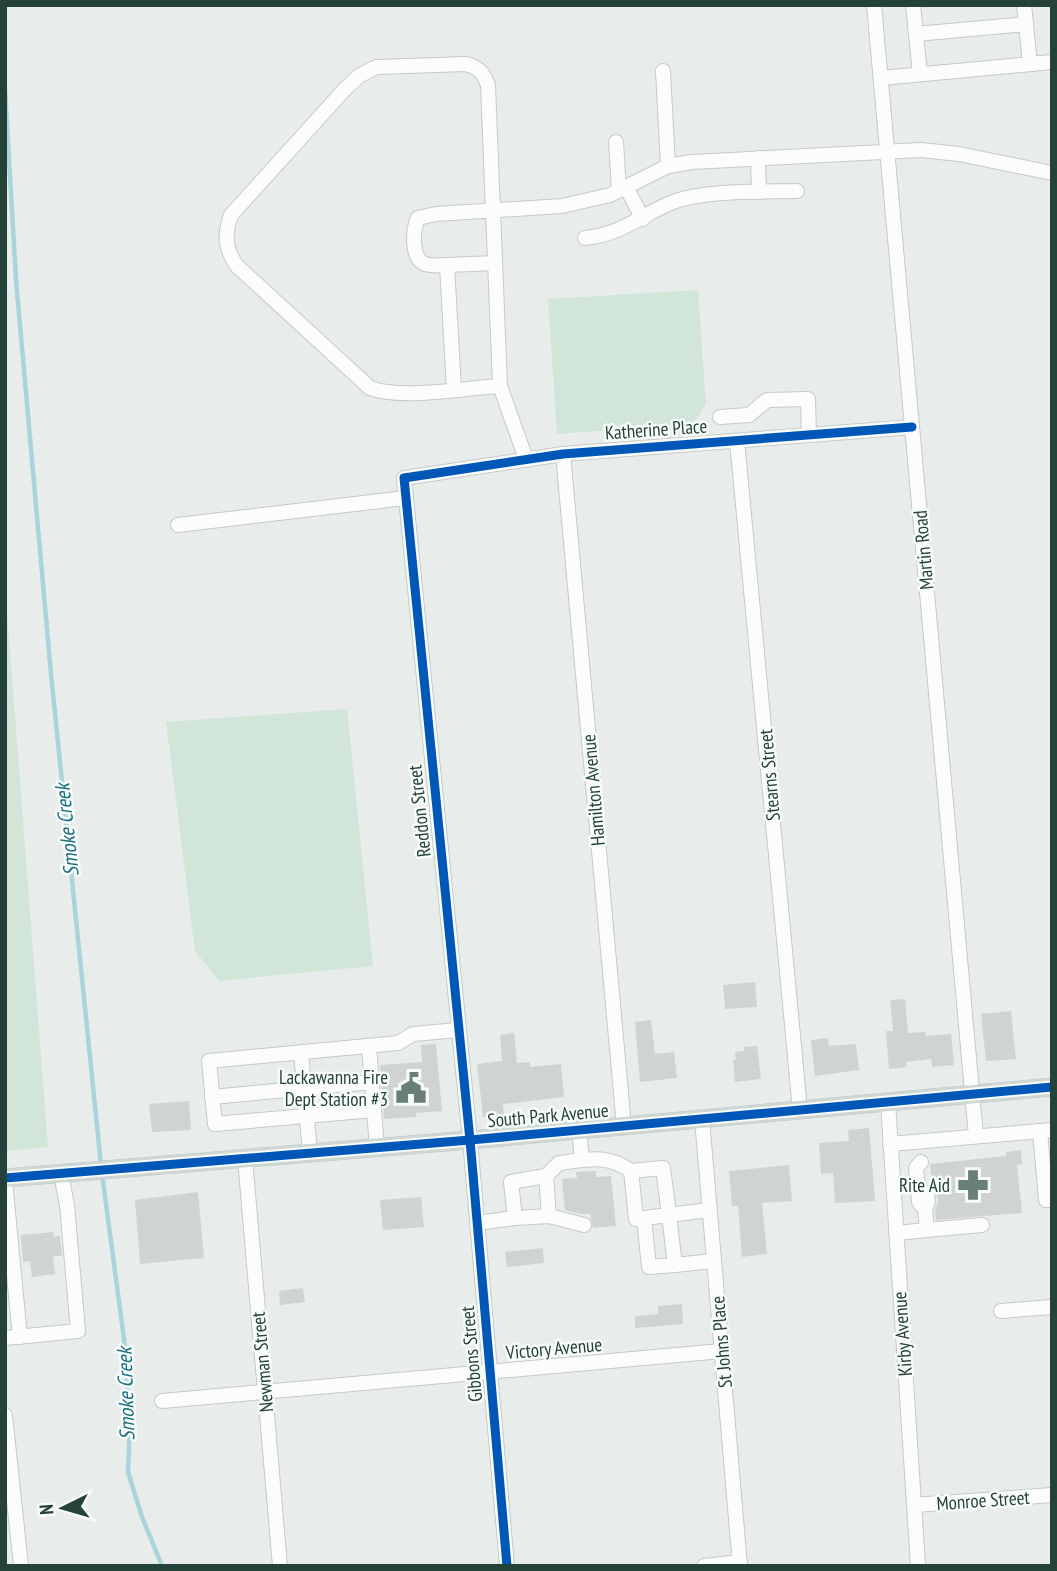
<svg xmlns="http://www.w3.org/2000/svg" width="1057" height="1571" viewBox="0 0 1057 1571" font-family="'PT Sans Narrow',sans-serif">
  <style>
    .green { fill: #d1e6d8 }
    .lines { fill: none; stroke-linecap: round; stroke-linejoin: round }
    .stream { stroke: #a9d4db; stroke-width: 4.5 }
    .building { fill: #cfd4d2 }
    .minor-casing { stroke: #c5cac8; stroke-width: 16 }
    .major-casing { stroke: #c3ccc9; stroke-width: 19 }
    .minor { stroke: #fcfcfc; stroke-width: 14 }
    .major { stroke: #cfd7d5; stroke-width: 18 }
    .cycleway-casing { stroke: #f7fbf9; stroke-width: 13 }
    .cycleway { stroke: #0057b8; stroke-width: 9 }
    .labels { text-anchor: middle; stroke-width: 5; stroke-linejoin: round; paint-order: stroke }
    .street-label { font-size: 19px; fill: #24423a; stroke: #f7fbf9 }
    .poi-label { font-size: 19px; fill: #24423a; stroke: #f7fbf9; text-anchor: end }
    .water-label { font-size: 21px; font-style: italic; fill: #1c6f80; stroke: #f7fbf9 }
  </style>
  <rect width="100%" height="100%" fill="#e8edeb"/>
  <g class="green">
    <polygon points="698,290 706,404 693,424 557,434 548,299"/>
    <polygon points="5,584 48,1147 5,1151"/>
    <polygon points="347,709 373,966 219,981 195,951 166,722"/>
  </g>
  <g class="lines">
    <g class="stream">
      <polyline points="5,89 16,280 51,674 101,1165"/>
      <polyline points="102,1174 124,1339 130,1424 128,1472 142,1517 162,1566"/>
    </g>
  </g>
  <g class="building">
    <polygon points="755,982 757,1007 725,1009 723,985"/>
    <polygon points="905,999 908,1033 925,1032 926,1036 951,1034 954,1065 932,1067 931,1059 906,1062 907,1067 889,1069 886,1031 893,1031 890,1000"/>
    <polygon points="1011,1011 1016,1059 986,1061 981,1014"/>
    <polygon points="651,1020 655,1054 674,1052 677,1078 640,1082 635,1022"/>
    <polygon points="514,1033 517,1063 530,1062 530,1067 561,1064 564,1097 503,1104 504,1115 483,1117 477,1064 502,1061 500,1035"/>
    <polygon points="828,1038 829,1046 856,1044 859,1070 815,1076 811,1040"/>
    <polygon points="436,1044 442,1111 416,1113 416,1117 384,1119 380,1065 422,1062 421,1045"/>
    <polygon points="757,1046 761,1079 735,1082 733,1060 736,1059 735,1052 744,1051 744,1047"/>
    <polygon points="189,1101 191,1130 152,1132 149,1104"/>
    <polygon points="869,1128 875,1201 835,1203 833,1173 821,1174 819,1143 849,1141 848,1130"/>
    <polygon points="1021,1150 1022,1164 1017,1165 1022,1213 936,1220 935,1211 938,1201 936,1191 932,1185 930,1164 1006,1156 1006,1152"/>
    <polygon points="789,1165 792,1201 762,1203 767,1254 742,1257 738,1206 732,1206 729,1171"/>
    <polygon points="596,1171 596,1177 611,1176 616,1226 593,1228 590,1214 581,1214 565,1210 562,1179 577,1178 576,1172"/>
    <polygon points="198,1192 204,1258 140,1264 135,1200"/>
    <polygon points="421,1197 424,1227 383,1230 380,1200"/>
    <polygon points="53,1232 54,1237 60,1236 62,1256 53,1256 55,1274 32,1277 30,1261 23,1262 21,1235"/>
    <polygon points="543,1248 544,1263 507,1267 505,1252"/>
    <polygon points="303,1288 305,1302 280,1305 279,1291"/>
    <polygon points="682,1304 683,1324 635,1328 635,1316 658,1314 658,1306"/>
  </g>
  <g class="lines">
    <defs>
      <g id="minor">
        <polyline points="874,5 976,1136"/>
        <polyline points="913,5 920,74"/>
        <polyline points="1024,5 1030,64"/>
        <polyline points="916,34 1026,24"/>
        <polyline points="663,71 668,166"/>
        <polyline points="881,78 1052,62"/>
        <polyline points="616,142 619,190"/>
        <polyline points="758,158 759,192"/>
        <polyline points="626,187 643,219"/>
        <path d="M585,238c40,-4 57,-25 91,-37 32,-11 87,-9 121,-10"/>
        <path d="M447,265c-8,0 -17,2 -24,-2 -12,-7 -10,-34 -5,-45l18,-4 126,-8 48,-11 58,-29 24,-4 229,-12 38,4 93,19"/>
        <path d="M500,386c-35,2 -99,14 -130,2l-133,-122c-12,-17 -13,-31 -6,-51l114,-126 14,-13 17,-9 90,-3c13,4 17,8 22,21l12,301 26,73"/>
        <polyline points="454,389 447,265 495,263"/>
        <polyline points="720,417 749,415 767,400 808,399 809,435"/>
        <polyline points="737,441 800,1110"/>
        <polyline points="563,454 624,1126"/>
        <polyline points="178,525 405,498"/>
        <polyline points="369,1046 374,1110 215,1124 209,1061 398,1043 413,1034 458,1030"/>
        <polyline points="301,1052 310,1153"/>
        <polyline points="212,1097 372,1082"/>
        <polyline points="888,1102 918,1566"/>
        <polyline points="374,1110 377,1148"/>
        <polyline points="702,1119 740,1566"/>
        <polyline points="579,1130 582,1160"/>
        <polyline points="1040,1131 1046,1200 1052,1200"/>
        <polyline points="890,1144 1052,1130"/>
        <polyline points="245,1159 280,1566"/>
        <polyline points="921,1162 916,1168 919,1202 922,1206"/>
        <polyline points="546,1176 549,1216"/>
        <polyline points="5,1181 20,1337"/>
        <polyline points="644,1218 669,1215 663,1168 631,1171 636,1219 644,1218 649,1267 675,1265 669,1215 709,1210"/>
        <polyline points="477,1223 515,1218"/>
        <path d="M584,1225l-35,-9 -34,2 -4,-36 35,-6 13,-13c28,-3 46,-10 72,8"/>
        <polyline points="927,1230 982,1225"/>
        <polyline points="896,1233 927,1230 925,1209 928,1202 927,1193"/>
        <polyline points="675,1265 713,1261"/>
        <polyline points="1001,1311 1052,1307"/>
        <polyline points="5,1338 78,1331 67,1205 61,1174"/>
        <polyline points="162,1401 722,1351"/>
        <polyline points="5,1415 21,1566"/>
        <polyline points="914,1505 1052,1495"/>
        <polyline points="507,1566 470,1140 404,478 563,454 912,427"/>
        <polyline points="704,1566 740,1562"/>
      </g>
      <polyline id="major" points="5,1178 470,1140 1052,1087"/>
    </defs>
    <use href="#minor" class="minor-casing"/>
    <use href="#major" class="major-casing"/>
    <use href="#minor" class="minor"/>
    <use href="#major" class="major"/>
    <defs>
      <g id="cycleway">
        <polyline points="5,1178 470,1140 1052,1087"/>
        <polyline points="507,1566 470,1140 404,478 563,454 912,427"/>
      </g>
    </defs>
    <use href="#cycleway" class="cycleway-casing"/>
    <use href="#cycleway" class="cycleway"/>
  </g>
  <defs>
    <symbol id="civic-bare" viewBox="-9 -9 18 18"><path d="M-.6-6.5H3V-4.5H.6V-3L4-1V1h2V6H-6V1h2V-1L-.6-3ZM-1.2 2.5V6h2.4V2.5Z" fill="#697e78" stroke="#f7fbf9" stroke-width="2.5" paint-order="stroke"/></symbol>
    <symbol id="pharmacy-bare" viewBox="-9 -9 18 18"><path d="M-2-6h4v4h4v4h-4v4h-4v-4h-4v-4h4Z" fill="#697e78" stroke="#f7fbf9" stroke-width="2.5" paint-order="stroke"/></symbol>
  </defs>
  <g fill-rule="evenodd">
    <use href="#civic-bare" x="389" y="1066" width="44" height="44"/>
    <use href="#pharmacy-bare" x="951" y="1163" width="44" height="44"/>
  </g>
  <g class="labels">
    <g class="street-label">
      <text transform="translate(656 429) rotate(-4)" y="7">Katherine Place</text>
      <text transform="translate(923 550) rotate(-95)" y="7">Martin Road</text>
      <text transform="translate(769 775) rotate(-95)" y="7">Stearns Street</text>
      <text transform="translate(593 790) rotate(-95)" y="7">Hamilton Avenue</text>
      <text transform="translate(419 811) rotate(-96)" y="7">Reddon Street</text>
      <text transform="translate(548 1115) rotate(-5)" y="7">South Park Avenue</text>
      <text transform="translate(902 1334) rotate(-94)" y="7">Kirby Avenue</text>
      <text transform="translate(721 1342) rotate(-95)" y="7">St Johns Place</text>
      <text transform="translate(554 1348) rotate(-5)" y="7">Victory Avenue</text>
      <text transform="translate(471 1354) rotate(-95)" y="7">Gibbons Street</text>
      <text transform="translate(262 1362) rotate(-95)" y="7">Newman Street</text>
      <text transform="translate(983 1500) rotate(-4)" y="7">Monroe Street</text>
    </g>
    <g class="poi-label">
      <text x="388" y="1084">Lackawanna Fire<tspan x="388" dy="22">Dept Station #3</tspan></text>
      <text x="950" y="1192">Rite Aid</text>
    </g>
    <g class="water-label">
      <text transform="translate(67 830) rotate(-96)" y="7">Smoke Creek</text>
      <text transform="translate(126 1394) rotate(-92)" y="7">Smoke Creek</text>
    </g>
  </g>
  <rect width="1057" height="1571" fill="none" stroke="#24423a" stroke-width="14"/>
  <g transform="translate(63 1508) rotate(265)" stroke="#f7fbf9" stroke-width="5" paint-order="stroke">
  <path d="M0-5L12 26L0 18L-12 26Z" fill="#24423a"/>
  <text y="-10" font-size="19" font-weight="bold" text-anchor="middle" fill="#24423a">N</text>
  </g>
</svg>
